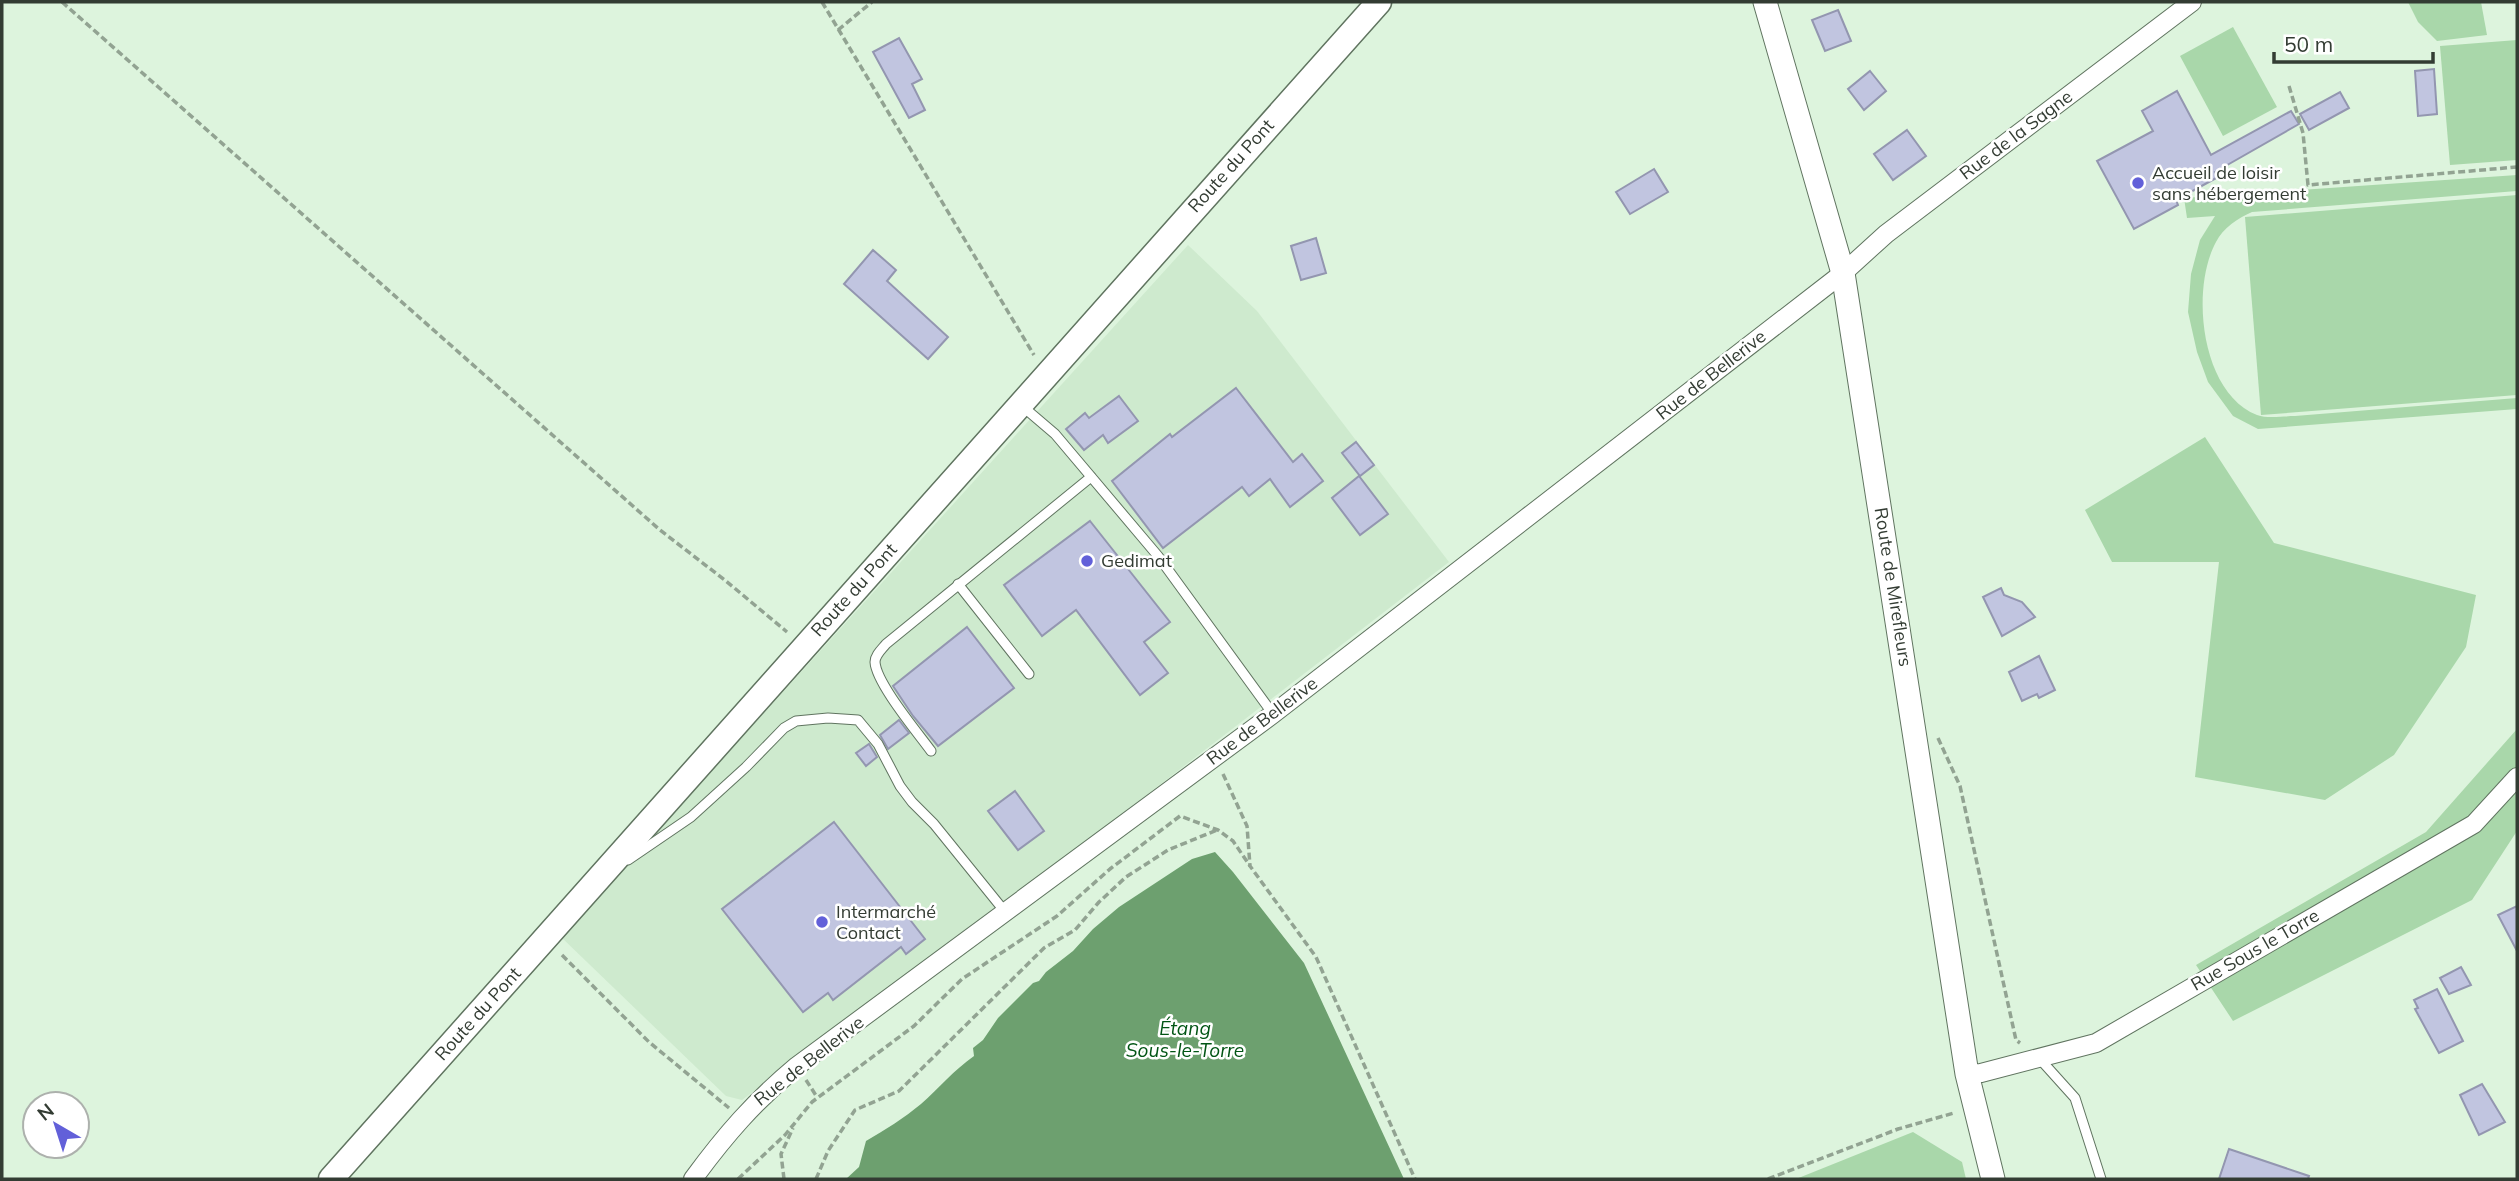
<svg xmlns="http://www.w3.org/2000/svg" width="2519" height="1181" viewBox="0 0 2519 1181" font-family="Mulish,sans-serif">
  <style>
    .built { fill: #ceeace }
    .green { fill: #a9d7aa }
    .water { fill: #6da06f }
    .building { fill: #c1c5e0; stroke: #9396b0; stroke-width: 2 }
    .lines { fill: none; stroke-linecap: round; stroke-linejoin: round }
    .service-casing { stroke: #607460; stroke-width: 11 }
    .minor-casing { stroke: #607460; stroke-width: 20 }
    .tertiary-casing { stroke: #607460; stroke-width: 25 }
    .secondary-casing { stroke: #607460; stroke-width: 27 }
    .path { stroke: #92a392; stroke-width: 3.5; stroke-dasharray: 7 3.5; stroke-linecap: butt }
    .service { stroke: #fff; stroke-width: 9 }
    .minor { stroke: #fff; stroke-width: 18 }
    .tertiary { stroke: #fff; stroke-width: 23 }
    .secondary { stroke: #fff; stroke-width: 24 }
    .poi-dot { fill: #6260d9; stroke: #fff; stroke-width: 2.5 }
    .labels { text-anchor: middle; stroke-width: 5; stroke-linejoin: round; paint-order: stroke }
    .street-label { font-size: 18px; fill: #333c33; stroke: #fff }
    .poi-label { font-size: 18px; fill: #333c33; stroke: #fff; text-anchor: start }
    .water-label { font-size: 19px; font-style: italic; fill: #025515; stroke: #fff }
  </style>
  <rect width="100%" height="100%" fill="#ddf4dd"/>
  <polygon class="built" points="1188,245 1257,311 1449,562 1018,894 742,1100 726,1096 561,937"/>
  <g class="green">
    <polygon points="2408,2 2481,2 2487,35 2437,41 2418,22"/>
    <polygon points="2233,27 2277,107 2223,136 2180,56"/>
    <polygon points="2517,40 2517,160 2450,165 2440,46"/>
    <path d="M2517,175v16l-265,21c-14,6 -29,16 -36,30 -26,48 -15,151 41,173 11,4 27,1 38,1l222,-18v11l-259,20 -25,-13 -25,-34 -11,-30 -9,-40 3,-38 9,-34 15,-24 -28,2 -3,-20z"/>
    <polygon points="2517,195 2517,395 2261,415 2245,217"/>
    <polygon points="2205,437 2274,543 2476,595 2466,647 2394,755 2325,800 2195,777 2219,562 2112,562 2085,510"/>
    <polygon points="2517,729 2517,831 2472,900 2233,1021 2196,965 2426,832"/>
    <polygon points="1913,1132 1962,1162 1966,1179 1796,1179"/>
  </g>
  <path class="water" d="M1215,852l18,20 71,91 100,216h-558l13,-12 7,-26c19,-11 38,-23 55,-37 18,-16 33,-34 53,-48l-1,-8 10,-8 15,-22 35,-35 6,-2 7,-9 27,-21 20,-22 26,-22 73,-48z"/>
  <g class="building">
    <polygon points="1838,10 1851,41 1825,51 1812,20"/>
    <polygon points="899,38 922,79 912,84 925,110 909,118 873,52"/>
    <polygon points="2434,69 2437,114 2418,116 2415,71"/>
    <polygon points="1870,71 1886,91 1864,110 1848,89"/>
    <polygon points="2177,91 2211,155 2291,111 2299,124 2215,172 2218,177 2176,200 2178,205 2134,229 2097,161 2153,131 2142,111"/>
    <polygon points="2340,92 2349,108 2309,130 2300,114"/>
    <polygon points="1907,130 1926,156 1893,180 1874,154"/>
    <polygon points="1654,169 1668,192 1630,214 1616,192"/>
    <polygon points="1316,238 1326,273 1301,280 1291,246"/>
    <polygon points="873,250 896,270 887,281 948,337 928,359 844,284"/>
    <polygon points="1236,388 1293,462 1302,454 1323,481 1290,507 1270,479 1249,496 1242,487 1163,548 1112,481 1170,434 1172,437"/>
    <polygon points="1119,396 1138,421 1108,443 1103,435 1084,450 1066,429 1085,413 1089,418"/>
    <polygon points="1356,442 1374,465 1360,476 1342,453"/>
    <polygon points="1359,476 1388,514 1360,535 1332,498"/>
    <polygon points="1090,521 1170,622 1144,642 1168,673 1140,695 1076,610 1042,636 1004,585"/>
    <polygon points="2001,588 2004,595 2022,602 2035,617 2002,636 1983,597"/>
    <polygon points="967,627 1014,688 938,746 913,716 893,686"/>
    <polygon points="2039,656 2055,690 2039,698 2037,694 2022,701 2009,672"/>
    <polygon points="899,720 909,733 888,749 880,735"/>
    <polygon points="869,744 877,757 866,766 856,753"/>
    <polygon points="1015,791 1044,831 1018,850 988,811"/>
    <polygon points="834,822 925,939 906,954 901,947 833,1000 828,993 803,1012 722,909"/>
    <polygon points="2517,906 2517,951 2498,915"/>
    <polygon points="2461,967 2471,985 2449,994 2440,978"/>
    <polygon points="2437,989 2463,1041 2439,1053 2415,1009 2418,1008 2414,1000"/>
    <polygon points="2482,1084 2505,1122 2479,1135 2460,1095"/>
    <polygon points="2229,1149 2309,1176 2308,1179 2219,1179"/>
  </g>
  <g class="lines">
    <defs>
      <g id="service">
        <polyline points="1021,405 1055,434 1158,556 1273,714"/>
        <polyline points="958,584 1029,674"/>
        <path d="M931,751c-13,-18 -55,-68 -56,-89 0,-7 7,-13 11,-18l205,-167"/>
        <polyline points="628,860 691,817 746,767 784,728 796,721 828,718 858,720 878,744 900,786 912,802 934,824 1006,913"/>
        <polyline points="2039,1058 2075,1098 2101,1179"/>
      </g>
      <g id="minor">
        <polyline points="1967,1074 1981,1073 2096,1043 2474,824 2517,777"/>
        <path d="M693,1179c33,-45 61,-77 104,-113l476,-352 570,-441 43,-39 306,-232"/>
      </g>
      <polyline id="tertiary" points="1765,2 1843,273 1967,1074 1993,1179"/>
      <polyline id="secondary" points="331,1179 1379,2"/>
    </defs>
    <use href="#service" class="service-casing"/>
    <use href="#minor" class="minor-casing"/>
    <use href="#tertiary" class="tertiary-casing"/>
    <use href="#secondary" class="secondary-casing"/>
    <g class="path">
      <polyline points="62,2 660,530 726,581 787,632"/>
      <polyline points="822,2 1034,355"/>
      <polyline points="838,30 872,2"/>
      <polyline points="2289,86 2303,133 2308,185 2517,167"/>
      <polyline points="1938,738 1960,786 2016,1040 2020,1043"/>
      <polyline points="1223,774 1247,826 1250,866 1316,957 1415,1179"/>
      <polyline points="562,955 649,1042 729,1108"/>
      <polyline points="806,1080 817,1097"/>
      <polyline points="738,1179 785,1135 812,1102 914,1026 962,979 1057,916 1110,869 1180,816 1218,830 1233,841 1250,866"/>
      <polyline points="784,1179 781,1154 793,1128"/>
      <polyline points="816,1179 828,1151 855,1110 899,1091 1044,948 1075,930 1099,902 1126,877 1168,850 1217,830"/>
      <polyline points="1768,1179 1898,1129 1954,1113"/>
    </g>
    <use href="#service" class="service"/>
    <use href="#minor" class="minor"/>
    <use href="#tertiary" class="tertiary"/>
    <use href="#secondary" class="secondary"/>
  </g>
  <g class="poi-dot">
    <circle cx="2138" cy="183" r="7"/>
    <circle cx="1087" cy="561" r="7"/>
    <circle cx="822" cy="922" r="7"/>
  </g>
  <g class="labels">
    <g class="street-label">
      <text transform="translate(2016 135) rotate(-37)" y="6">Rue de la Sagne</text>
      <text transform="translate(1231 166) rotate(-48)" y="6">Route du Pont</text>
      <text transform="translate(1711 375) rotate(-38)" y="6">Rue de Bellerive</text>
      <text transform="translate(1893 587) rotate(81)" y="6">Route de Mirefleurs</text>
      <text transform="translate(854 590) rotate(-48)" y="6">Route du Pont</text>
      <text transform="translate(1262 721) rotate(-37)" y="6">Rue de Bellerive</text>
      <text transform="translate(2255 950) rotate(-30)" y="6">Rue Sous le Torre</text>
      <text transform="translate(478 1014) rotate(-48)" y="6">Route du Pont</text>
      <text transform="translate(809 1061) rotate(-38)" y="6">Rue de Bellerive</text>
    </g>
    <g class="poi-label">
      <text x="2152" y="179">Accueil de loisir<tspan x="2152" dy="21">sans hébergement</tspan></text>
      <text x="1101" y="567">Gedimat</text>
      <text x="836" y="918">Intermarché<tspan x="836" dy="21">Contact</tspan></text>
    </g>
    <g class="water-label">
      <text x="1185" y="1035">Étang<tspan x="1185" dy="22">Sous-le-Torre</tspan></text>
    </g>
  </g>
  <rect width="2519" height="1181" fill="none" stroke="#333c33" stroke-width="7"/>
  <g transform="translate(56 1125) rotate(321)"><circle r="33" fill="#ffffff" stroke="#adb1ad" stroke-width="2"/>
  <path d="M0-5L12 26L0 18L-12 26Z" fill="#6260d9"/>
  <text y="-10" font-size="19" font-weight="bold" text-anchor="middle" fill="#333c33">N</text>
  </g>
  <path d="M2274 52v10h159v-10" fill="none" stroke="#333c33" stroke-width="3.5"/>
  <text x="2284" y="52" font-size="21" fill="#333c33" stroke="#ffffff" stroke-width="5" paint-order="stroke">50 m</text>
</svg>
